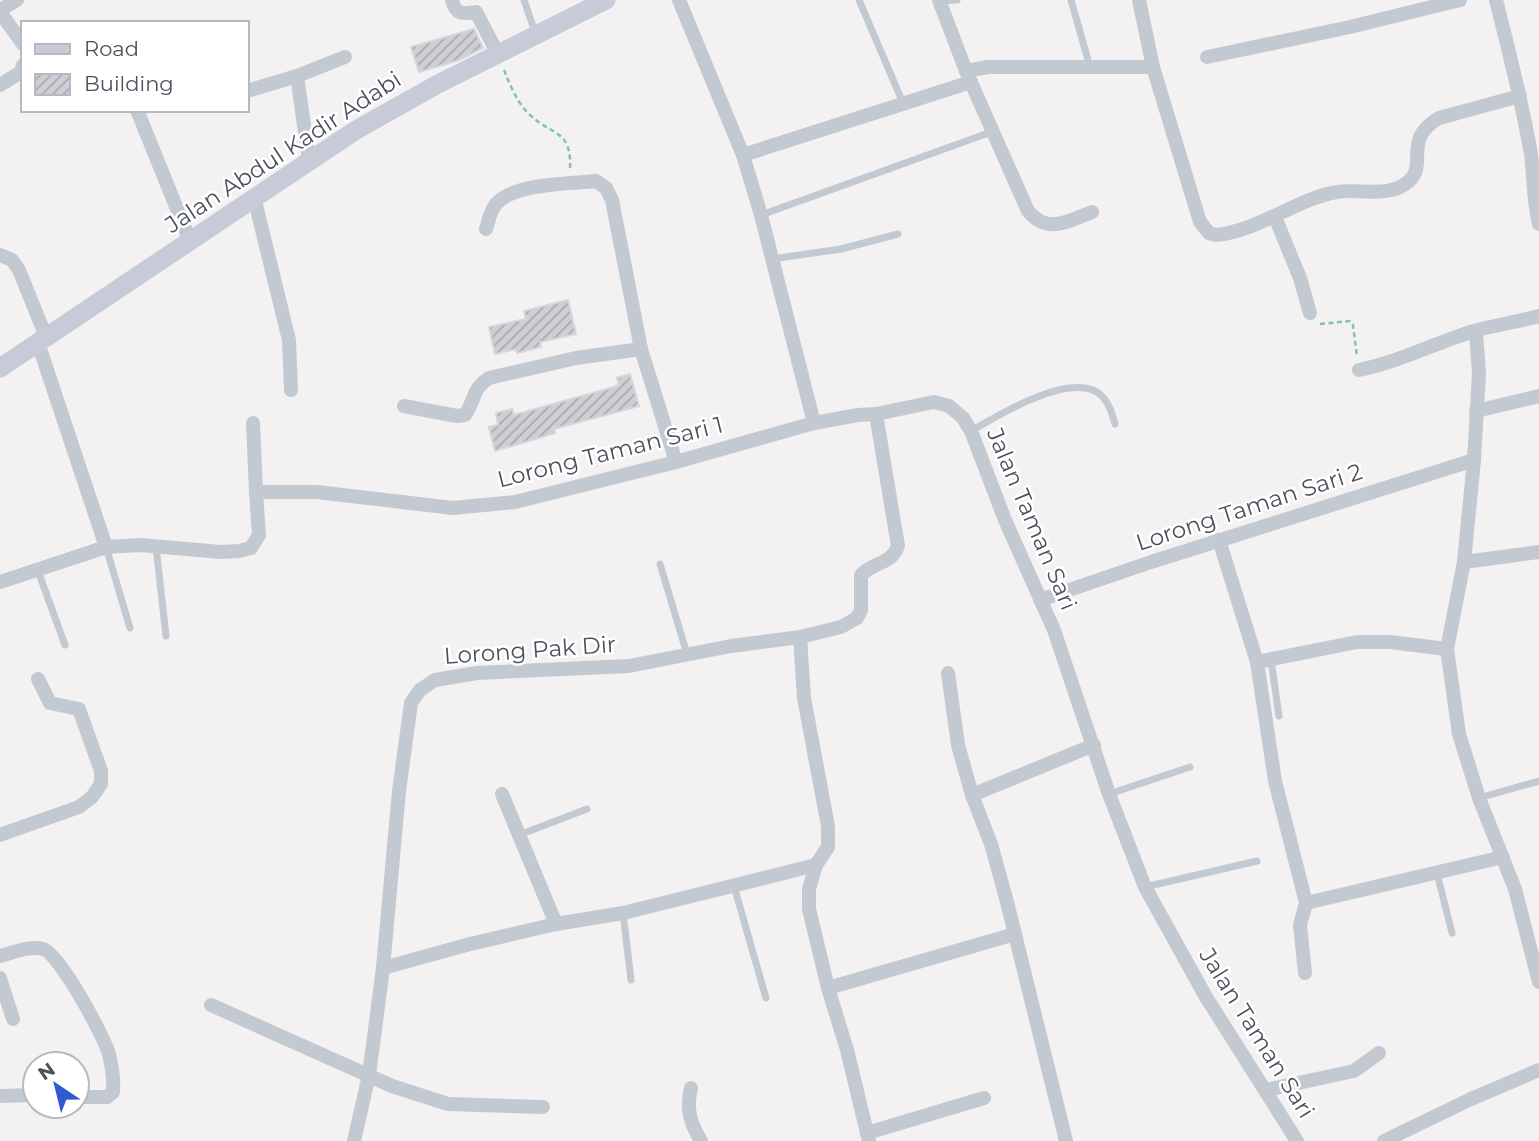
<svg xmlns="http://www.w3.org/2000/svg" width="1539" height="1141" viewBox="0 0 1539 1141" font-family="Montserrat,sans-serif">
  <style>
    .building { fill: url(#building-hatch); stroke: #d5d6db; stroke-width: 2 }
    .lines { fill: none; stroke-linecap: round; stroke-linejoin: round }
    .path { stroke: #81c4ae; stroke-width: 2.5; stroke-dasharray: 5 3.5; stroke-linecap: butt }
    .service { stroke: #c3c9d0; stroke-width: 7 }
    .minor { stroke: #c3c9d0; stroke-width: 14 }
    .secondary { stroke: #c6cbd7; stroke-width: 19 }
    .labels { text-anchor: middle; stroke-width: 5; stroke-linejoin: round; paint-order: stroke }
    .street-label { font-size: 23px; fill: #4b515c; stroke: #fff }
  </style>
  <defs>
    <pattern id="building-hatch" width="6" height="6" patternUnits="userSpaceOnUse" patternTransform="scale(1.75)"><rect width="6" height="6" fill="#cecfd4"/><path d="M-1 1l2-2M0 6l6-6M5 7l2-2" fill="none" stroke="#a9aaaf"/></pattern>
  </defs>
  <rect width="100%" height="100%" fill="#f3f1f1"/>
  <g class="building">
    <polygon points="474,29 483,48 459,60 419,72 411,47"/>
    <polygon points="568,300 576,334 540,342 541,347 517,353 516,349 495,354 489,327 526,319 524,311"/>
    <polygon points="630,374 639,406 554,429 555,433 495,451 489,427 498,425 496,413 512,409 514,415 607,389 619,385 617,378"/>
  </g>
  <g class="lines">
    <g class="path">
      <path d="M504,70c6,15 13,32 24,43 24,24 44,15 42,57"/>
      <polyline points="1320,324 1350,321 1353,325 1357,357"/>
    </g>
    <g class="service">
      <polyline points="524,0 535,32"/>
      <polyline points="859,0 903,103"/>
      <polyline points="1071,0 1090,67"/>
      <polyline points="940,1 957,0"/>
      <polyline points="761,215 994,131"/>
      <polyline points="772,259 841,249 898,234"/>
      <path d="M971,431c28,-16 94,-57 126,-39 11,7 15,21 18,32"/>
      <polyline points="106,547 130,628"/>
      <polyline points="156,547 166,636"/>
      <polyline points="660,564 687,654"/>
      <polyline points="38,571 65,645"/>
      <polyline points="1271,660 1279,716"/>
      <polyline points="1109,794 1190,767"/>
      <polyline points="1479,798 1539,781"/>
      <polyline points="519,835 587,809"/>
      <polyline points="1437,873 1452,933"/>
      <polyline points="734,886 766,998"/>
      <polyline points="1145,887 1257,861"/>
      <polyline points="623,913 631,980"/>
    </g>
    <g class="minor">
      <path d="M452,0c4,15 10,14 24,12l22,42"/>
      <polyline points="679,0 743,155 761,215 814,423"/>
      <path d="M939,0l27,71 62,140c20,24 40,10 64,1"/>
      <path d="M1139,0l14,67 47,155 9,11 7,2c42,-4 83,-37 121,-43 24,-4 52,7 72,-11 19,-16 -7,-42 30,-63l81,-22"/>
      <path d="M1496,0c13,51 26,102 35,154 3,23 2,46 8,70"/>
      <polyline points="0,10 17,0"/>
      <polyline points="0,12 23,44"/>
      <polyline points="1207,57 1350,27 1460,0"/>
      <polyline points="966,71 988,67 1153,67"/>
      <polyline points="297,76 345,57"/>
      <polyline points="0,85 21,72 23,65"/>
      <polyline points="247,91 297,76 309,160"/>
      <polyline points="137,110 190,241"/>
      <polyline points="743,155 971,82"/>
      <polyline points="254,197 289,340 291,390"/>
      <polyline points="1275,217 1300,278 1310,313"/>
      <path d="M486,229c3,-9 4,-18 10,-25 18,-21 74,-20 100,-23l10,7 6,12 29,149 35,113"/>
      <polyline points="0,255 12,260 19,270 46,337"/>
      <polyline points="1476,331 1479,374 1474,460 1464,562 1447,649 1459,734 1479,798 1515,889 1539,982"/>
      <polyline points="38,343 106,547"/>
      <path d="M1359,370c40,-8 76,-27 115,-39 21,-6 44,-9 65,-15"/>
      <path d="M404,406l53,10 8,-1c11,-16 6,-25 24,-37l87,-20 65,-9"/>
      <polyline points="1476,411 1539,396"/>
      <polyline points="253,423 256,492"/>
      <polyline points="1219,540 1257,662 1275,781 1306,903 1300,925 1305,973"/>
      <polyline points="1464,562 1539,552"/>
      <polyline points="0,582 106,547 140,545 221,552 239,551 251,548 259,535 256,492 317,492 453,508 515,502 676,462 814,423 858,415 876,414 934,402 949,406 963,418 971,431 1005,520 1054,630 1109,794 1145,887 1206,997 1297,1141"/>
      <polyline points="1040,600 1151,562 1474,460"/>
      <polyline points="800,637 804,698 828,826 828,847 816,865 809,889 809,909 828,988 847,1050 869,1141"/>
      <polyline points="1257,662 1357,642 1390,642 1447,649"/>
      <polyline points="948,673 958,745 972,795 991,844 1007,902 1066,1141"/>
      <polyline points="502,794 556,924"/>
      <polyline points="972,795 1094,745"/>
      <polyline points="0,835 79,807 92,797 101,784 101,771 79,709 50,703 38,679"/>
      <polyline points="1306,903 1503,857"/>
      <path d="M0,956c13,-3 29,-11 43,-7 16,4 61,87 66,105 3,13 5,26 4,38l-6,5h-30"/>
      <polyline points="383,968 470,944 556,924 623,913 816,865"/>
      <polyline points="0,978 13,1019"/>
      <polyline points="828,988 1015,934"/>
      <polyline points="211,1005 392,1086 448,1104 543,1107"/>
      <path d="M691,1088c-5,20 -1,35 10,53"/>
      <polyline points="1266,1090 1354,1071 1379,1053"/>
      <polyline points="0,1096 35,1095"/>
      <polyline points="867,1133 984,1098"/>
      <path d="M354,1141l15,-66 14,-107 16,-177 12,-88 9,-13 15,-10 42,-7 152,-7 102,-20 69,-9 41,-10 16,-9 4,-8v-35c12,-13 30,-10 37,-29l-22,-132"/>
      <polyline points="1384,1141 1471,1099 1539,1070"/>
    </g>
    <polyline class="secondary" points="0,368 356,130 438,84 606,0"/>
  </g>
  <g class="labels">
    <g class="street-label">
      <text transform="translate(283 152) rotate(-33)" y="8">Jalan Abdul Kadir Adabi</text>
      <text transform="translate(610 452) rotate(-14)" y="8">Lorong Taman Sari 1</text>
      <text transform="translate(1249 507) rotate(-18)" y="8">Lorong Taman Sari 2</text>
      <text transform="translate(1032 519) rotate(67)" y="8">Jalan Taman Sari</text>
      <text transform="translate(530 650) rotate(-4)" y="8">Lorong Pak Dir</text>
      <text transform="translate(1257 1033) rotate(58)" y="8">Jalan Taman Sari</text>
    </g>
  </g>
  <rect x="21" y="21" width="228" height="91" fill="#ffffff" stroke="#b7b9be" stroke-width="2"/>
  <rect x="35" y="44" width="35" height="10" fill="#c6cbd7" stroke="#b7b9be" stroke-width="2"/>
  <text x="84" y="56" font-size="21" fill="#4b515c">Road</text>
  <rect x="35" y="74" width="35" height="21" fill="url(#building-hatch)" stroke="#b7b9be" stroke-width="2"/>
  <text x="84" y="91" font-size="21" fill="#4b515c">Building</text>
  <g transform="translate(56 1085) rotate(325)"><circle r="33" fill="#ffffff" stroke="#b7b9be" stroke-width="2"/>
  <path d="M0-5L12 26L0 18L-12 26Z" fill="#305ace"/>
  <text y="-10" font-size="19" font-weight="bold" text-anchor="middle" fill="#4b515c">N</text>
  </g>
</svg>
